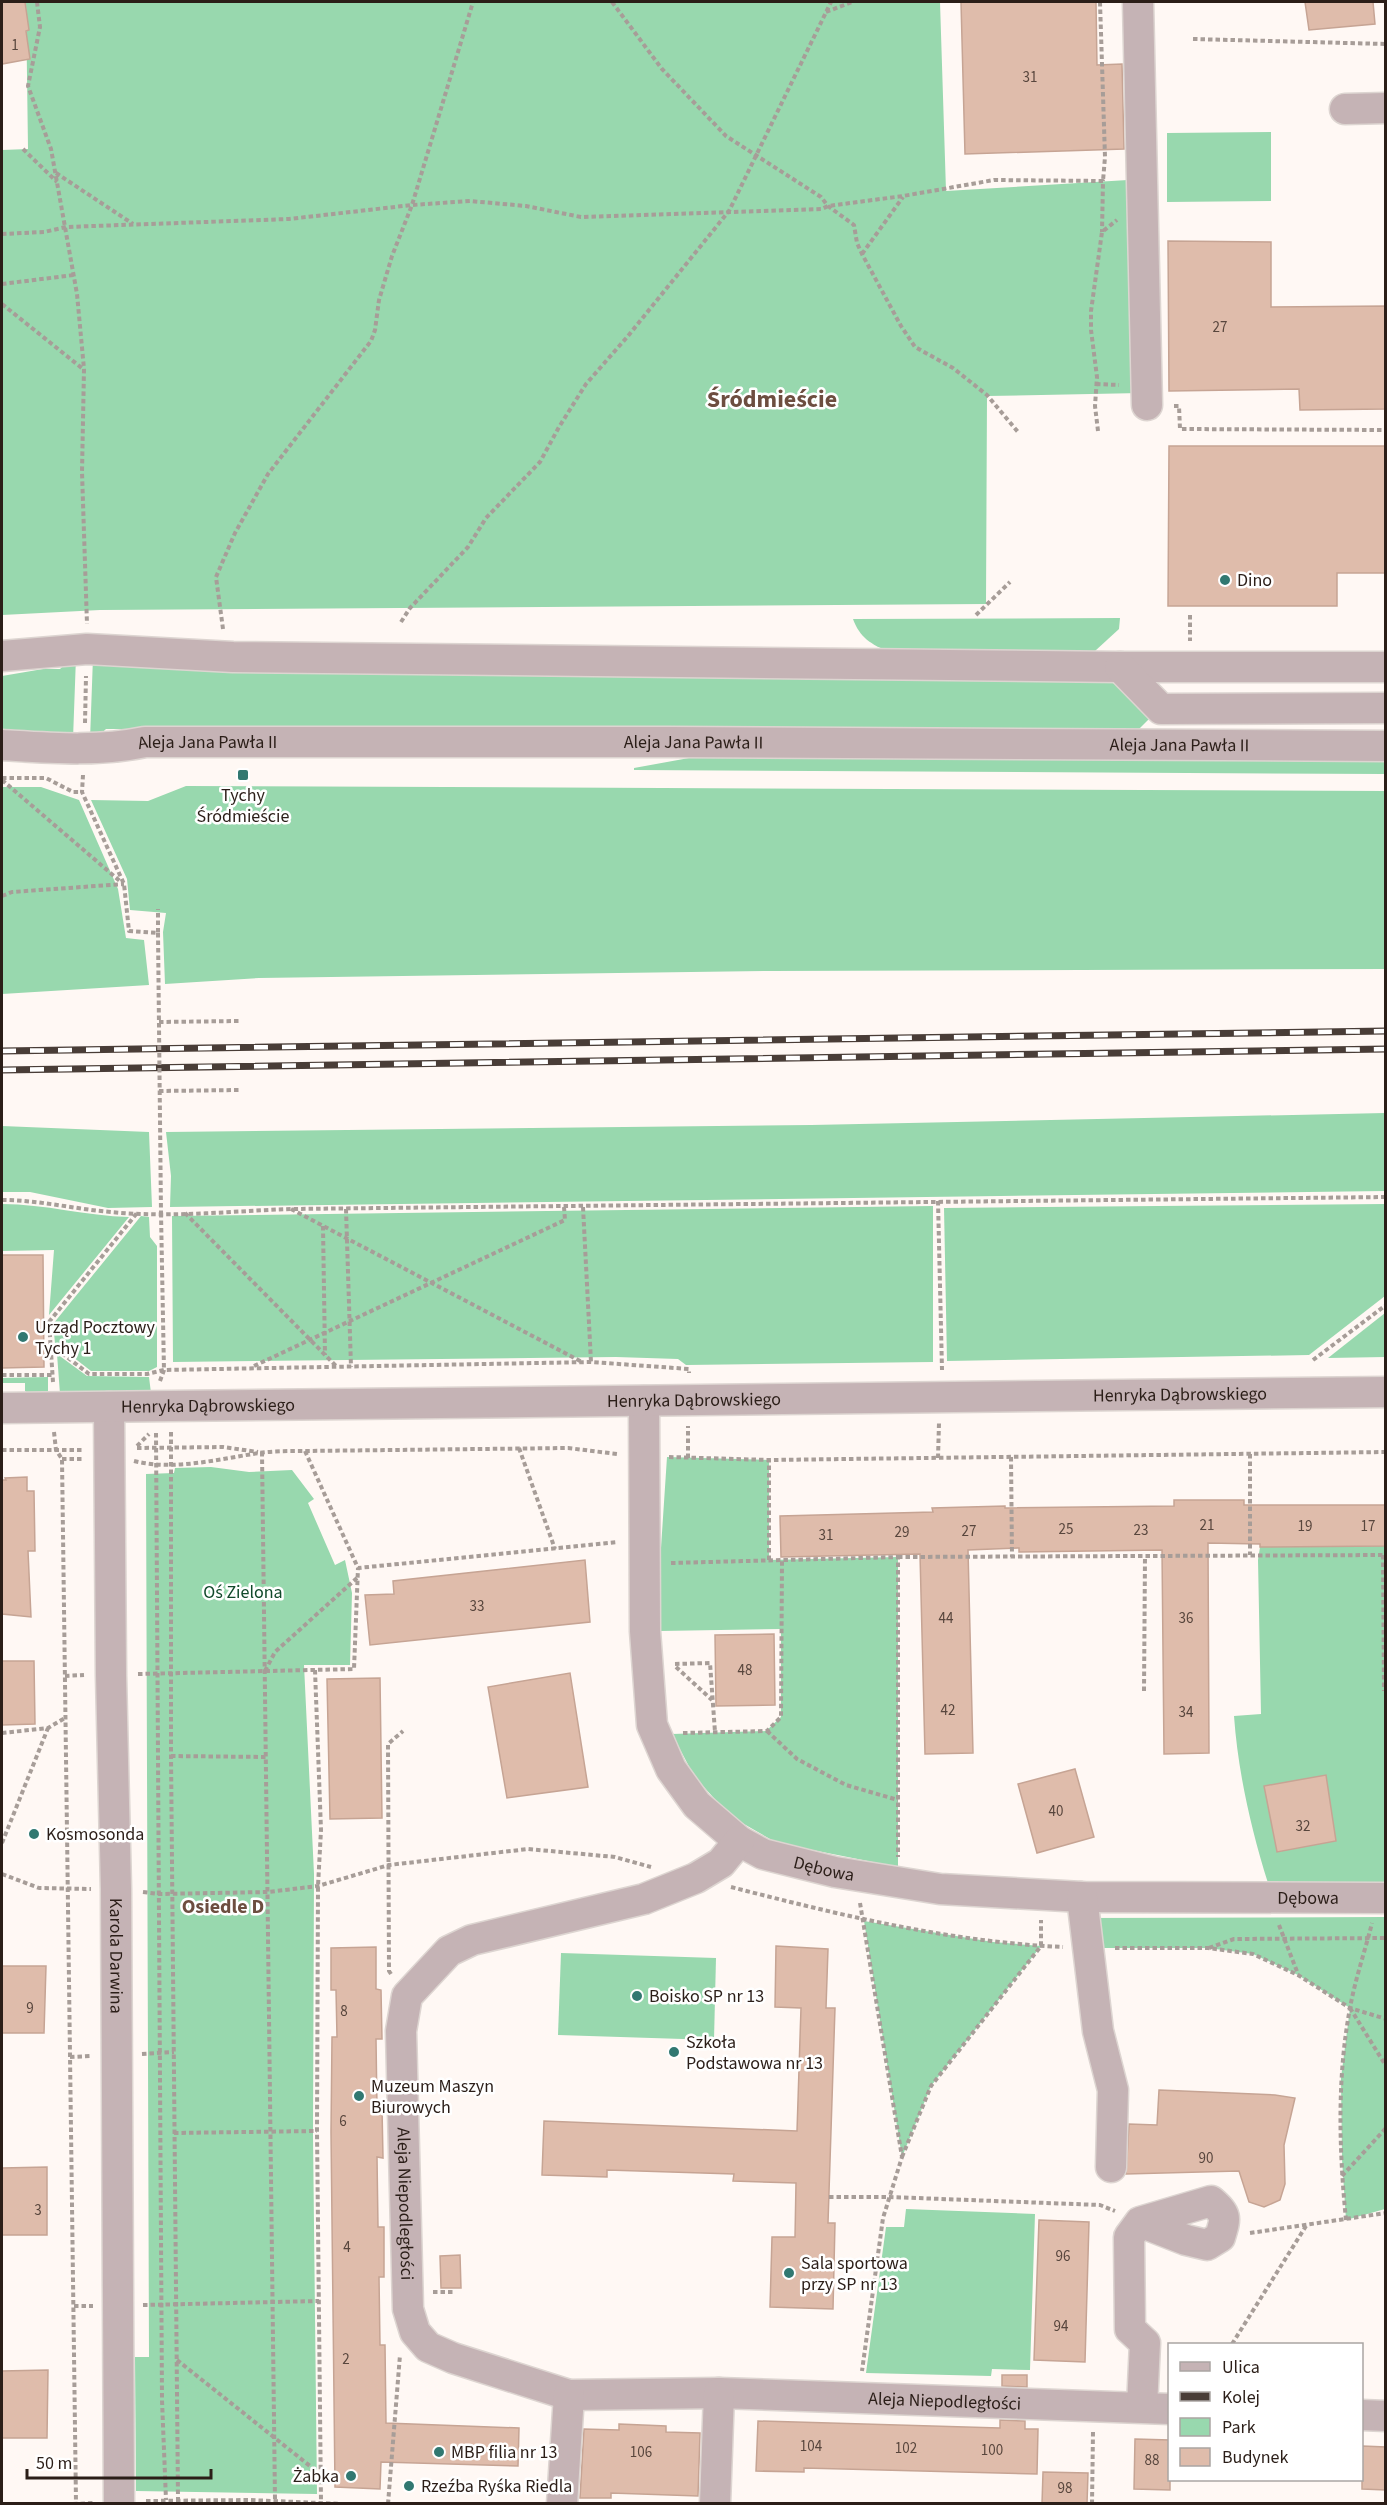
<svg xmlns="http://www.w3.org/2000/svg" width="1387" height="2505" viewBox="0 0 1387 2505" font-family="'Source Sans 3',sans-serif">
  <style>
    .green { fill: #98d8ae }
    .building { fill: #dfbcab; stroke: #c6a494; stroke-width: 1.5 }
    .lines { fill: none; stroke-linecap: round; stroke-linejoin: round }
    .minor-casing { stroke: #ddd5d1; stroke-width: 33 }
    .path { stroke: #a79d98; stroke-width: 4; stroke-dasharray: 4.5 3; stroke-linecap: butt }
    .minor { stroke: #c5b3b5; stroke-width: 30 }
    .rail-casing { stroke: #493d37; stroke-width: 7 }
    .rail { stroke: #fff; stroke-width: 4.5; stroke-dasharray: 14; stroke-linecap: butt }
    .path-bridge { stroke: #a79d98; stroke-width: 4; stroke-dasharray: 4.5 3; stroke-linecap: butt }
    .poi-dot { fill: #317871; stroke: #fff; stroke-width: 2 }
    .labels { text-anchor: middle; stroke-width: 5; stroke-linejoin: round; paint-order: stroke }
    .number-label { font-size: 15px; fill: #58463d }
    .poi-label { font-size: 18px; fill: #2b1e18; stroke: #fff; text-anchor: start }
    .street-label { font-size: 18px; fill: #2b1e18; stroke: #fff }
    .park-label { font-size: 18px; fill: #10492a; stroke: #fff }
    .neighbourhood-label { font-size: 20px; font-weight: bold; fill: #6d4e40; stroke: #fff }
    .district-label { font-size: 24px; font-weight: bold; fill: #6d4e40; stroke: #fff }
  </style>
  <rect width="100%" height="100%" fill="#fff8f4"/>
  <g class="green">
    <polygon points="26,2 940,2 946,191 1128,180 1141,393 987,396 986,604 100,610 2,615 2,150 28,149"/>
    <polygon points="1271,132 1271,201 1167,202 1167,133"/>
    <path d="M1120,618l-1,11 -24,22 -206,1c-18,-8 -29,-14 -36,-33z"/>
    <polygon points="72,657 76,657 73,739 2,738 2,676 43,669 60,669"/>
    <polygon points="93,657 1117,681 1154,714 1136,732 106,729 94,740 90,740"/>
    <polygon points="700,756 1386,761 1385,774 634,770 634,768"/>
    <polygon points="186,786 1385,791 1385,969 769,971 259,978 165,984 163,932 166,913 130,910 127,879 91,800 148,801"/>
    <polygon points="2,787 41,787 79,800 118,889 126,938 144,940 149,985 2,994"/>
    <polygon points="1385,1113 1385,1191 170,1207 171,1176 166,1132 811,1125"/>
    <polygon points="2,1126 149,1132 152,1207 108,1208 30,1192 2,1192"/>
    <path d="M2,1204c43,0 84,12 127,13l-80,98 5,-65 -52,1z"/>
    <polygon points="1385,1204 1385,1296 1309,1355 947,1361 944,1208"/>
    <polygon points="933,1206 933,1362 686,1365 678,1359 616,1357 173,1362 172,1216"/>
    <polygon points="141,1216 149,1217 150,1237 157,1246 157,1367 149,1371 91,1371 55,1343 53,1324"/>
    <polygon points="1385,1313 1385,1357 1328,1358"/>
    <polygon points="57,1354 87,1376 149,1377 151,1393 60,1394"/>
    <polygon points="48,1377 48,1392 45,1395 29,1394 25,1391 25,1383 2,1383 2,1378"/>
    <polygon points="667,1457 769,1460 769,1560 898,1557 898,1867 777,1843 730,1816 694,1776 672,1734 766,1731 781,1717 781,1629 660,1631 660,1563"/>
    <polygon points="211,1467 249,1472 292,1470 314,1499 308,1503 335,1565 345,1560 352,1593 350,1665 304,1665 314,1874 313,2135 317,2494 136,2491 135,2357 149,2357 146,1474 174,1473 175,1468"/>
    <path d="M1385,1546v337h-117c-17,-54 -30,-111 -34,-167l27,-2 -3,-154 2,-13z"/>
    <polygon points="1385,1917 1385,2209 1346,2220 1342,2159 1341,2078 1350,2008 1298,1975 1253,1954 1208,1948 1089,1948 1085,1918"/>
    <polygon points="864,1921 993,1942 1041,1946 931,2086 902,2157"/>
    <polygon points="561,1953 716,1958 714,2040 558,2035"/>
    <polygon points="906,2209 1035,2214 1030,2370 992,2369 991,2376 866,2373 886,2227 904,2227"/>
  </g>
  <g class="building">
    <polygon points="2,2 25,2 29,30 26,31 30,59 2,64"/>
    <polygon points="961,2 1096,2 1097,65 1122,64 1124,149 965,154"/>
    <polygon points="1305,2 1373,2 1375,24 1309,30"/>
    <polygon points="1168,241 1271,242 1271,307 1386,306 1386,409 1300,410 1299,389 1169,391"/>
    <polygon points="1169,446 1386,446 1386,573 1337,573 1337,606 1168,606"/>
    <polygon points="2,1255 43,1255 44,1367 2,1368"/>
    <polygon points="27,1477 27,1491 34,1491 35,1551 28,1551 31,1617 2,1614 2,1480 6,1480 5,1478"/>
    <polygon points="1174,1500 1244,1500 1244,1505 1386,1505 1386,1546 1260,1547 1260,1544 1208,1543 1209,1753 1164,1754 1162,1550 1019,1552 1019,1548 968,1550 973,1753 925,1754 920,1554 781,1557 780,1516 933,1512 932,1508 1005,1506 1005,1508 1174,1506"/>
    <polygon points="585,1560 590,1622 370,1645 365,1595 394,1594 393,1581"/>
    <polygon points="774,1634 775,1705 716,1706 715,1635"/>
    <polygon points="2,1661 34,1661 35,1724 2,1725"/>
    <polygon points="570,1673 588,1787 507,1798 488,1687"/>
    <polygon points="380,1678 382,1818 330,1819 327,1679"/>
    <polygon points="1075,1769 1094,1837 1037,1853 1018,1784"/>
    <polygon points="1326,1775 1336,1841 1277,1852 1264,1786"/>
    <polygon points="776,1946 828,1949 826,2008 835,2008 828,2223 835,2223 833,2309 770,2307 772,2237 795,2237 796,2183 733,2181 734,2174 607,2170 607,2177 542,2175 544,2121 797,2131 801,2008 775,2007"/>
    <polygon points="376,1947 376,1989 381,1990 382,2039 376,2039 377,2108 382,2108 383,2158 377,2157 378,2227 384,2227 384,2277 379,2277 380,2345 385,2345 386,2423 519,2428 518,2466 381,2462 380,2489 335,2487 331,2132 332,2037 337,2037 336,1990 331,1990 331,1948"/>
    <polygon points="2,1966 46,1966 44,2033 2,2033"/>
    <polygon points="1159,2090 1275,2095 1295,2098 1284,2145 1285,2184 1280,2200 1264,2207 1249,2202 1239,2171 1126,2174 1129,2124 1157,2125"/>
    <polygon points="47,2167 47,2235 2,2235 2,2168"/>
    <polygon points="1039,2220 1089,2222 1085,2362 1034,2360"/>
    <polygon points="460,2255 461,2288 441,2288 440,2256"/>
    <polygon points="48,2370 47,2438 2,2438 2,2371"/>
    <polygon points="1002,2375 1027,2375 1027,2387 1002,2386"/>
    <polygon points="1000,2420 1025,2421 1025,2429 1038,2429 1037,2474 804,2468 804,2472 756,2471 758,2421 1000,2428"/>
    <polygon points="619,2424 666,2426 666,2432 700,2433 698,2496 611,2493 611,2498 580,2498 584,2429 619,2430"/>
    <polygon points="1135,2439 1170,2440 1170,2490 1134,2489"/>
    <polygon points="1362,2446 1386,2447 1386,2490 1362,2489"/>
    <polygon points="1043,2472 1088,2473 1087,2504 1042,2504"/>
  </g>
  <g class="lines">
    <defs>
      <g id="minor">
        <polyline points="1138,2 1147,405"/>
        <polyline points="1345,109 1386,108"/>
        <polyline points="2,656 87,649 233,657 1120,667 1386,667"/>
        <polyline points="1120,667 1161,709 1386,708"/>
        <path id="s1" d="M2,745c49,3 95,7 143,-3h525l716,4"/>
        <path id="s2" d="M644,1401l1,230 7,94 19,44 26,36 42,36 24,13 72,18 105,17 142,8 304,1"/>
        <path id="s3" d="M109,1407l2,268 5,214 3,615"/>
        <path id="s4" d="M2,1408l1384,-16"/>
        <path id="s5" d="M739,1841l-18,22 -25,15 -52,21 -172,41 -23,11 -42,45 -6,35 7,278 7,23 13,15 25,11 116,37 150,-2 451,16"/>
        <polyline points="1082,1897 1098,2031 1113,2090 1111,2167"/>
        <path d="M1140,2222l46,18 21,5 13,-8c6,-20 7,-22 -9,-36l-71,21 -11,15 1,92 15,14 -3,64"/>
        <polyline points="1362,2415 1386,2416"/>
        <polyline points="562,2504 569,2395"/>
        <polyline points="715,2504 719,2393"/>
      </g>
    </defs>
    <use href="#minor" class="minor-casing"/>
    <g class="path">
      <polyline points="37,2 40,27 28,86 51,149 77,294 84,369 82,472 87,624"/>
      <polyline points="612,2 662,69 726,136 821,197 828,206 854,225 857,243 862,254 901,326 915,347 953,368 987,395 1018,432"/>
      <polyline points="1100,2 1105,157 1103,181"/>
      <polyline points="826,12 852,2"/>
      <polyline points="1193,39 1386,44"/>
      <polyline points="23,149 57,182"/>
      <polyline points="56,173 133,224"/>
      <polyline points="2,234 44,232 66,227 289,219 412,205 470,201 526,206 581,217 822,209 828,206 903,196 994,180 1103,181 1102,232"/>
      <polyline points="862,254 903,197"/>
      <polyline points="2,284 74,275"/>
      <polyline points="2,304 83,369"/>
      <polyline points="1096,384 1119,385"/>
      <polyline points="1174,406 1179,406 1180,429 1386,430"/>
      <polyline points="1098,431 1095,406 1097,377 1091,330 1091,311 1102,232 1117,220"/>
      <polyline points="976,615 1010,582"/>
      <polyline points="1190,615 1190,641"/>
      <polyline points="401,622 410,608 468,547 486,518 540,462 559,427 586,384 628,336 729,211 831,2"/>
      <polyline points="223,629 216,577 235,533 268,474 371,341 375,330 379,300 392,256 412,205 473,2"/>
      <polyline points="85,723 86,676"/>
      <polyline points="83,775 82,792 124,884 129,931 158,933 158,909"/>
      <polyline points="2,778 46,778 73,792 82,792"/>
      <polyline points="2,780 121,882"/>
      <polyline points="2,896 12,892 124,884"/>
      <polyline points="159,1022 239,1021"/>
      <polyline points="159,1091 240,1090"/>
      <path d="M2,1200c37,0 72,9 109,12 59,6 121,-1 180,-3l1095,-12"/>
      <polyline points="938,1201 942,1370"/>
      <polyline points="583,1207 591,1362"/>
      <polyline points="291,1209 582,1362"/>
      <polyline points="346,1209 351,1367"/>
      <polyline points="161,1213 164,1371"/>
      <polyline points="185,1213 336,1366"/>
      <polyline points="323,1226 325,1355"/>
      <polyline points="50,1344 89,1374 147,1374 164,1370 591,1362 689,1369 689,1373"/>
      <polyline points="1313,1360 1386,1305"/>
      <polyline points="254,1366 565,1220 564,1207"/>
      <polyline points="2,1375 52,1375"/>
      <polyline points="160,1381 164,1370"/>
      <polyline points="53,1382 49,1322 137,1213"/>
      <polyline points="54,1432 56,1450 62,1459 76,2503"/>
      <polyline points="171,1432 171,1756 178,2499"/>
      <polyline points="156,1433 162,2400 166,2500"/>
      <polyline points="137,1446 149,1434"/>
      <polyline points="137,1448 223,1447 258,1452"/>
      <polyline points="519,1448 555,1549"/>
      <polyline points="2,1450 84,1450"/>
      <polyline points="305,1451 358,1568 618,1542"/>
      <polyline points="262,1452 275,2500"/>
      <polyline points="1250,1454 1250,1555"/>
      <polyline points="669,1457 769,1460 1386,1452"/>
      <polyline points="1011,1457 1012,1557"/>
      <polyline points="688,1458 688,1426"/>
      <polyline points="938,1458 939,1423"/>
      <polyline points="62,1459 82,1459"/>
      <path d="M134,1461c40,10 85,-2 125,-8 15,-2 31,-2 46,-2l263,-3 49,6"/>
      <polyline points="1383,1555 1384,1691"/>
      <polyline points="898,1557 1386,1555"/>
      <polyline points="769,1560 769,1460"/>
      <polyline points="671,1563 898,1557 898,1857"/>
      <polyline points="675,1664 710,1663 715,1732"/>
      <polyline points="676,1667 712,1700"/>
      <polyline points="315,1670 321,1830 318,1886 317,2131 321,2502"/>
      <polyline points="265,1671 275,1652 358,1577"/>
      <polyline points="138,1674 354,1669 358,1568"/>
      <polyline points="65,1676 84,1675"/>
      <polyline points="1144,1691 1145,1556"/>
      <polyline points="767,1731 797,1759 846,1785 898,1800"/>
      <polyline points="2,1733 48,1728 65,1718"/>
      <polyline points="683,1733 767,1731 781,1717 782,1560"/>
      <polyline points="171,1756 266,1757"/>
      <polyline points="2,1843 48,1728"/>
      <polyline points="2,1874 39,1888 91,1889"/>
      <path d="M731,1887c109,28 219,55 332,60"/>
      <polyline points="143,1892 159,1894 268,1892 318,1886 389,1865 528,1849 615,1857 651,1867"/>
      <polyline points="860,1903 902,2157 883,2218 862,2371"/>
      <polyline points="1279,1925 1298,1974"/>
      <polyline points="1115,1948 1208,1948 1253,1954 1298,1975 1350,2008 1386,2019"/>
      <polyline points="1209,1948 1234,1939 1386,1938"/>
      <polyline points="391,1974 389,1971 388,1744 403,1731"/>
      <polyline points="1350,2008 1386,2066"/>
      <polyline points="142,2054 174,2052"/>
      <polyline points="70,2057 91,2056"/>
      <polyline points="174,2133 317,2131"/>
      <polyline points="902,2157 931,2086 1041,1946 1041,1920"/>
      <polyline points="1342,2176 1386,2128"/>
      <polyline points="829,2197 890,2197 1100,2205 1115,2211"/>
      <path d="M1346,2220c-7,-70 -9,-143 4,-212 5,-28 15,-57 22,-85"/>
      <polyline points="1250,2233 1386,2213"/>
      <polyline points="433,2292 454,2292"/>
      <polyline points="143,2305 319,2301"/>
      <polyline points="74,2306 93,2306"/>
      <polyline points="1232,2344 1306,2226"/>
      <polyline points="177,2360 320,2474"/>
      <polyline points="146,2501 249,2500 343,2504"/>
      <polyline points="73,2504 94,2503"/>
      <polyline points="388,2504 400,2355"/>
      <polyline points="1092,2504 1093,2432"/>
    </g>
    <use href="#minor" class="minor"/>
    <defs>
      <g id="rail">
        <polyline points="2,1051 1386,1031"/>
        <polyline points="2,1070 1386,1049"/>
      </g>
    </defs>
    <use href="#rail" class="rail-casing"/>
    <use href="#rail" class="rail"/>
    <polyline class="path-bridge" points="158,933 161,1213"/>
  </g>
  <g class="poi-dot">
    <circle cx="1225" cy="580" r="6"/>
    <rect x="237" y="769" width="12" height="12" rx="3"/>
    <circle cx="23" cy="1337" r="6"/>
    <circle cx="34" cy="1834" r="6"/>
    <circle cx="637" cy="1996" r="6"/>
    <circle cx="674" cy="2052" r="6"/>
    <circle cx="359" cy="2096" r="6"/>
    <circle cx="789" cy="2273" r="6"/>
    <circle cx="439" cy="2452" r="6"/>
    <circle cx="351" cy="2476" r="6"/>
    <circle cx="409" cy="2486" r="6"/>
  </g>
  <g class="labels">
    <g class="number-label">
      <text x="15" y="50">1</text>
      <text x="1030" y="82">31</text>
      <text x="1220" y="332">27</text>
      <text x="1207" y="1530">21</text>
      <text x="1305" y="1531">19</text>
      <text x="1368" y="1531">17</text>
      <text x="1066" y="1534">25</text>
      <text x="1141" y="1535">23</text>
      <text x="969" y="1536">27</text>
      <text x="902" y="1537">29</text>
      <text x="826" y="1540">31</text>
      <text x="477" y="1611">33</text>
      <text x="946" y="1623">44</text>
      <text x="1186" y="1623">36</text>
      <text x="745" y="1675">48</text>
      <text x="948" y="1715">42</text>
      <text x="1186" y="1717">34</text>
      <text x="1056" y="1816">40</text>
      <text x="1303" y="1831">32</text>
      <text x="30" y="2013">9</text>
      <text x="344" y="2016">8</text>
      <text x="343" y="2126">6</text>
      <text x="1206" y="2163">90</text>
      <text x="38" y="2215">3</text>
      <text x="347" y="2252">4</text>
      <text x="1063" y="2261">96</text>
      <text x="1061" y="2331">94</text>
      <text x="346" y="2364">2</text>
      <text x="811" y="2451">104</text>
      <text x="906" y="2453">102</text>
      <text x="992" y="2455">100</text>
      <text x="641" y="2457">106</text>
      <text x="1152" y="2465">88</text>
      <text x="1065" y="2493">98</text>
    </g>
    <g class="poi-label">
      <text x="1237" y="586">Dino</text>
      <text x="243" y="801" text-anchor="middle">Tychy<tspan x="243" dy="21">Śródmieście</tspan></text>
      <text x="35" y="1333">Urząd Pocztowy<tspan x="35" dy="21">Tychy 1</tspan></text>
      <text x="46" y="1840">Kosmosonda</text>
      <text x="649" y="2002">Boisko SP nr 13</text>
      <text x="686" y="2048">Szkoła<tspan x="686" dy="21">Podstawowa nr 13</tspan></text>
      <text x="371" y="2092">Muzeum Maszyn<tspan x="371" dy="21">Biurowych</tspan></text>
      <text x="801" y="2269">Sala sportowa<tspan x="801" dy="21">przy SP nr 13</tspan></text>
      <text x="451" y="2458">MBP filia nr 13</text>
      <text x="339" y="2482" text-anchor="end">Żabka</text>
      <text x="421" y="2492">Rzeźba Ryśka Riedla</text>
    </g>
    <g class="street-label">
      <text dy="6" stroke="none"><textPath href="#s1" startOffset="692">Aleja Jana Pawła II</textPath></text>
      <text dy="6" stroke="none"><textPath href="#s1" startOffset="206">Aleja Jana Pawła II</textPath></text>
      <text dy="6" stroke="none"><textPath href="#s1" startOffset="1178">Aleja Jana Pawła II</textPath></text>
      <text dy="6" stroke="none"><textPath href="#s4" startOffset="1178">Henryka Dąbrowskiego</textPath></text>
      <text dy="6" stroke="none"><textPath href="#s4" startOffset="692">Henryka Dąbrowskiego</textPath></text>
      <text dy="6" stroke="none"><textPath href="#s4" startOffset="206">Henryka Dąbrowskiego</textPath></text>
      <text dy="6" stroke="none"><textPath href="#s2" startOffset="562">Dębowa</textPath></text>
      <text dy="6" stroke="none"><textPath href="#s2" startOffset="1048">Dębowa</textPath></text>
      <text dy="6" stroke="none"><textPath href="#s3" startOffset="549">Karola Darwina</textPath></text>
      <text dy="6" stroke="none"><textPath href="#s5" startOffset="586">Aleja Niepodległości</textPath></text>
      <text dy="6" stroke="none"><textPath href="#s5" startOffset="1260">Aleja Niepodległości</textPath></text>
    </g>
    <g class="park-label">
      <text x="243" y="1598">Oś Zielona</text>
    </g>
    <g class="neighbourhood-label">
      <text x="223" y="1913">Osiedle D</text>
    </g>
    <g class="district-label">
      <text x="772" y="407">Śródmieście</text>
    </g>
  </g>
  <rect width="1387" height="2505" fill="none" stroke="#2b1e18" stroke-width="6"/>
  <rect x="1168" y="2343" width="195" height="138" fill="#ffffff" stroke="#aaa5a3" stroke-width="1.5"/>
  <rect x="1180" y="2362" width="30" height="9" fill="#c5b3b5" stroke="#aaa5a3" stroke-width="1.5"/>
  <text x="1222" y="2373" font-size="18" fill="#2b1e18">Ulica</text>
  <rect x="1180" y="2392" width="30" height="9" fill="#493d37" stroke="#aaa5a3" stroke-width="1.5"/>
  <text x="1222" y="2403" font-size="18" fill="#2b1e18">Kolej</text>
  <rect x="1180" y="2418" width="30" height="18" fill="#98d8ae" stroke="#aaa5a3" stroke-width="1.5"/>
  <text x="1222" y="2433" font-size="18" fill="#2b1e18">Park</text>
  <rect x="1180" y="2448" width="30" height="18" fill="#dfbcab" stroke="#aaa5a3" stroke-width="1.5"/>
  <text x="1222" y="2463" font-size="18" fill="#2b1e18">Budynek</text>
  <path d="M27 2469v9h184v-9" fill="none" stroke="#2b1e18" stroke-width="3"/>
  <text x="36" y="2469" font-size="18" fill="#2b1e18" stroke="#ffffff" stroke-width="4.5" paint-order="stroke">50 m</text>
</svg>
